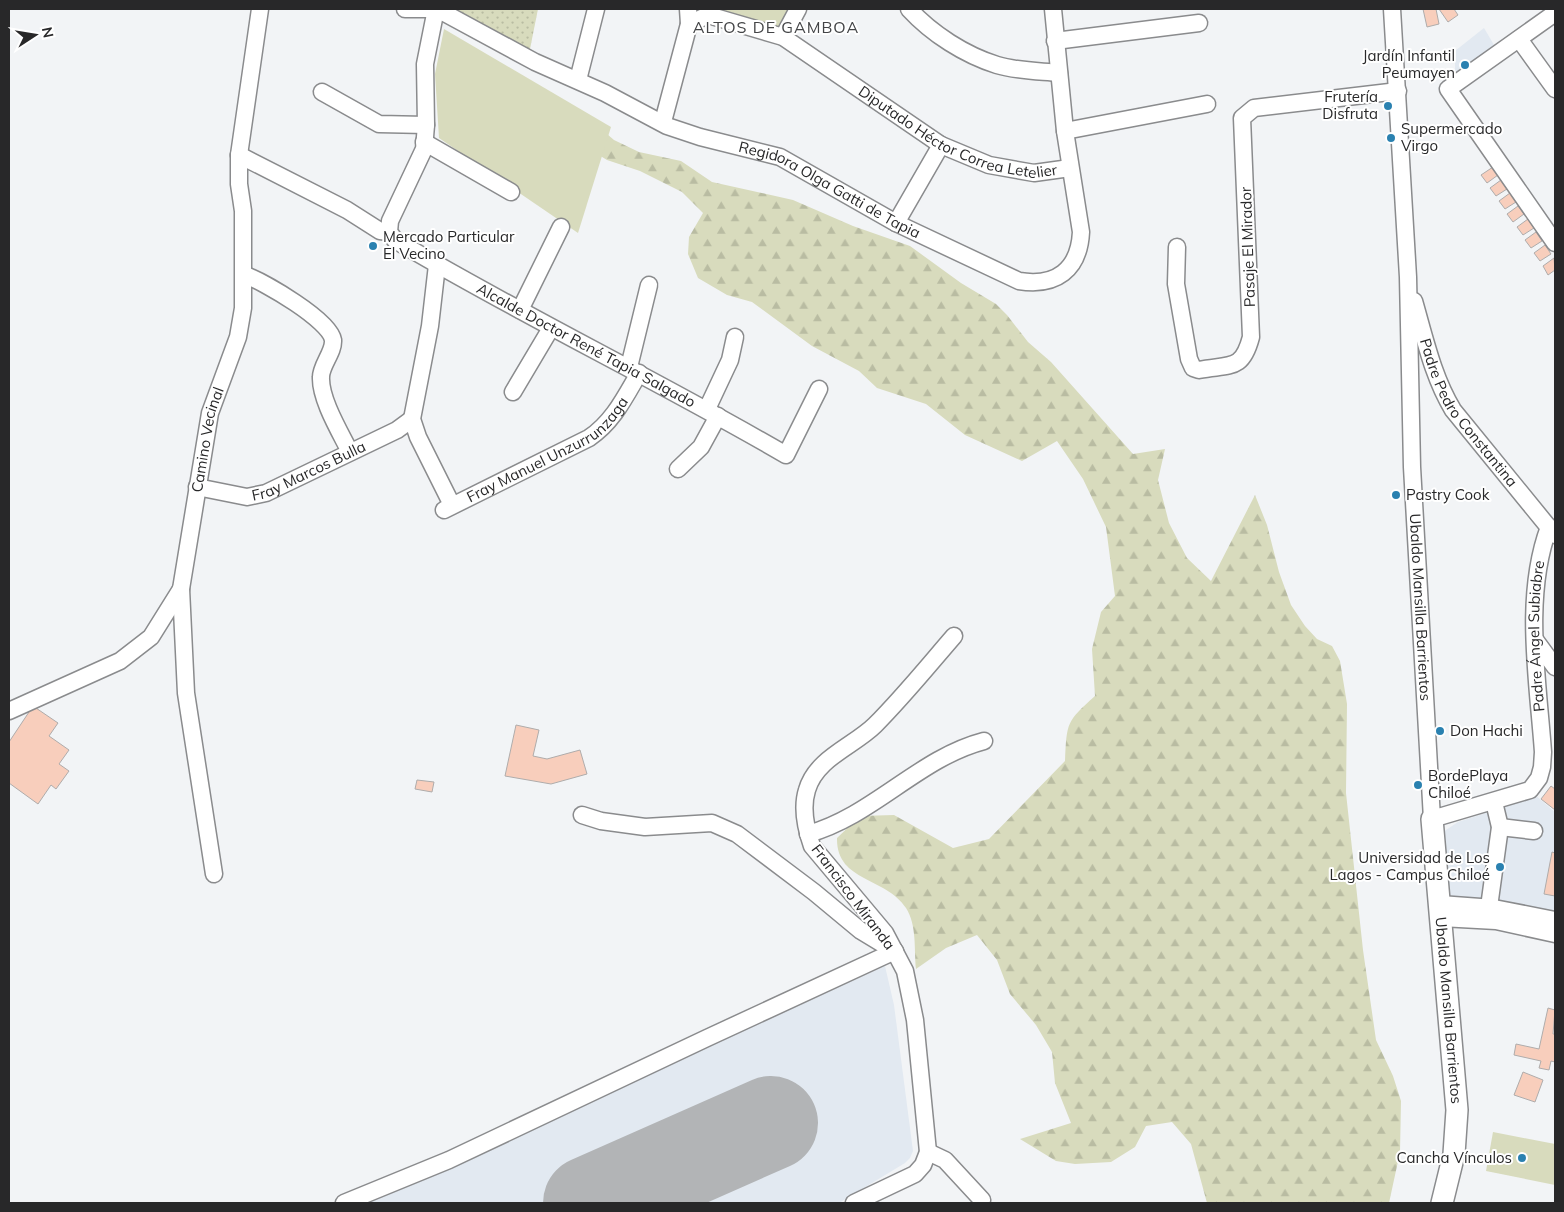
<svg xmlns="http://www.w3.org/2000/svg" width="1564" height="1212" viewBox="0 0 1564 1212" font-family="Mulish,sans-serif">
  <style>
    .built { fill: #e2e9f1 }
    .grass { fill: url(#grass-dots) }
    .forest { fill: url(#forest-firs) }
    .park { fill: #d8dbbd }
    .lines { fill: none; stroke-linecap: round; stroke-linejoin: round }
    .runway { stroke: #b2b4b6; stroke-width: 94 }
    .building { fill: #f8cebc; stroke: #afacab }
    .minor-casing { stroke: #8a8b8d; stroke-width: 19 }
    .major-casing { stroke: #8a8b8d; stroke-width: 24 }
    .minor { stroke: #fff; stroke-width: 16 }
    .major { stroke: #fff; stroke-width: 21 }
    .poi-dot { fill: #2a81b0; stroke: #fff; stroke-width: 2 }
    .labels { text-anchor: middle; stroke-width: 4; stroke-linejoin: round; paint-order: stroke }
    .poi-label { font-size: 15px; fill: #282829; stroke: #fff; text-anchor: start }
    .street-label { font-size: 15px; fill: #282829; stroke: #fff }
    .neighbourhood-label { font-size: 16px; letter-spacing: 1px; fill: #444547; stroke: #fff }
  </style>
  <defs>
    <pattern id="grass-dots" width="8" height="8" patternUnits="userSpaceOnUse" patternTransform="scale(1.25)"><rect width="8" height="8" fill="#d8dbbd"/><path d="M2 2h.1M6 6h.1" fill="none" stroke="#b9bca2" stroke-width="1.8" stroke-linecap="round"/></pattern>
    <pattern id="forest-firs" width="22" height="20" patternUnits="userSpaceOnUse" patternTransform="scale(1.25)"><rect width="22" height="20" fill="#d8dbbd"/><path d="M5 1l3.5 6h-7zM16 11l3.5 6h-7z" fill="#b9bca2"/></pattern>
  </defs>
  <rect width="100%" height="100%" fill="#f2f4f6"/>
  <g class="built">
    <polygon points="1484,28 1497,50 1455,79 1455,51"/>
    <polygon points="1534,794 1555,812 1555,927 1448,911 1443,832 1458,822 1514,804"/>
    <polygon points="885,966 894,1005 913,1151 910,1158 905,1163 839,1203 367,1203"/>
  </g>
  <polygon class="grass" points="445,9 538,9 529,54"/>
  <path class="forest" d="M593,122l21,18 25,12 42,9 31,21 81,18 60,26 57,20 51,37 35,21 11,11 21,27 23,20 82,92 32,-5 -7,31 11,43 18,35 24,23 44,-86 12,30 12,47 12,33 14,21 12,13 15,7 8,15 7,43 -1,89 17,157 13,90 17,36 8,25 -1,51 -11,51h-182l-16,-59 -19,-22 -26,4 -11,21 -24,15 -36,2 -19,-3 -36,-22 51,-16 -16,-40 -3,-31 -16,-27 -26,-31 -13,-34 -20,-25 -31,13 -30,21c-2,-20 1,-44 -10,-61 -20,-31 -70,-26 -69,-70l23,-22 34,-1 59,33 36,-9 76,-78c2,-39 1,-39 30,-65l-3,-47 9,-37 14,-16 -9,-69 -23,-48 -26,-38 -35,20 -57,-26 -39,-31 -49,-16 -18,-17 -47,-25 -60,-44 -25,-7 -29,-17 -10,-24 1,-17 14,-24 -21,-21 -42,-21 -33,-11 -31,-19z"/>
  <g class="park">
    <polygon points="718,9 791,9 781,29"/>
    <polygon points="444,29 611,127 578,233 439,138 435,74"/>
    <polygon points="1493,1132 1555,1144 1555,1185 1486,1171"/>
  </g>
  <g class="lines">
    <polyline class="runway" points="590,1203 771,1123"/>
  </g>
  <g class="building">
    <polygon points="1423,9 1436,9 1439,24 1427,27"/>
    <polygon points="1439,9 1454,9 1458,15 1448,22"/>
    <polygon points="1493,167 1498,175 1487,183 1481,175"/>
    <polygon points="1501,180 1507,189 1496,196 1490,188"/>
    <polygon points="1510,193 1516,202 1505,209 1499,201"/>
    <polygon points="1518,206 1524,214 1513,222 1507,214"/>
    <polygon points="1528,219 1534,228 1523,235 1517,227"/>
    <polygon points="1536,232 1542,241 1531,248 1525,240"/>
    <polygon points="1545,245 1551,254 1540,261 1534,253"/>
    <polygon points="1554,258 1555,270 1548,275 1543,266"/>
    <polygon points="33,706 58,723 49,736 69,750 59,764 69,771 56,789 51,785 38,804 9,783 9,742"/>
    <polygon points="516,725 539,730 533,756 547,759 580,750 587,774 551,784 505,776"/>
    <polygon points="417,780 434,782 432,792 415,789"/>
    <polygon points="1551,786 1555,789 1555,810 1541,799"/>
    <polygon points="1552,852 1555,853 1555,896 1544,894"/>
    <polygon points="1548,1008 1555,1010 1553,1034 1555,1034 1555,1062 1551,1061 1549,1070 1539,1068 1541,1061 1514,1055 1516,1044 1539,1049"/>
    <polygon points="1523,1072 1543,1080 1535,1102 1514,1095"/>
  </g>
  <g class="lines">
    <defs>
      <g id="minor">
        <polyline points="405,9 427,9"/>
        <path id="s1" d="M436,9l-11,55 1,61 -2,24 -34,72 -1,11 6,8c128,76 262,140 391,215l33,-66"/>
        <path id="s2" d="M437,9l98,53 70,31 62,33 33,11 80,20 116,66 123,58c37,6 60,-11 62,-49l-16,-101 -12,-122"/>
        <path d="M909,9c23,25 56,46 88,56 20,6 41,6 62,8"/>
        <path id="s3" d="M1392,9l16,268 4,190 20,352 98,-29 9,-12 3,-11 1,-15c-5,-71 -20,-156 6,-225"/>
        <polyline points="1555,13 1448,89 1555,243"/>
        <path id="s4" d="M689,24l19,-9 75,22 158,108 48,20 45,8 36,-5"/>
        <polyline points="783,37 798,9"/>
        <polyline points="1519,39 1555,89"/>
        <polyline points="1055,41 1199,23"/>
        <polyline points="578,80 596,9"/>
        <polyline points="322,92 379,124 426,125"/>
        <polyline points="659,121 664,118 689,24 688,9"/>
        <polyline points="1065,131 1207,104"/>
        <polyline points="424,142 511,192"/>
        <polyline points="239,155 347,210 380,231 389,232"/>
        <polyline points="896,223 941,145"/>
        <path d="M1177,247l-1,37 13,75 4,9 6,2c32,-6 43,1 52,-33l-9,-219 12,-10 144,-17"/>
        <polyline points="437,265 430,326 412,419 418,437 452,505"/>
        <path d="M245,275c19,7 85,45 88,65 1,12 -12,25 -12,37 -1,22 19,55 29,75"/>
        <path id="s5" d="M1414,301c11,38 19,76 39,109l102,125"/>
        <polyline points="520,310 561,227"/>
        <polyline points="629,367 649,285"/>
        <polyline points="513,392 551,328"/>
        <polyline points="707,409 730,360 735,337"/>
        <polyline points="678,469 701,447 718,416"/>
        <path id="s6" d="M197,487l50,10 19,-4 131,-63 15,-11"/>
        <path id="s7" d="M444,510l145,-72c24,-16 36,-41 50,-65"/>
        <polyline points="1536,641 1555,667"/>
        <polyline points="9,711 120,661 151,637 181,589"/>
        <polyline points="582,815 601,821 645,827 712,823 737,834 814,892 861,931 894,951"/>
        <polyline points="1500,827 1534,831"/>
        <path d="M808,834c65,-18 111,-76 176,-93"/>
        <path id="s8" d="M214,874l-28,-181 -5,-104 29,-176 28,-76 5,-29v-97l-4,-27v-29l21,-146"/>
        <polyline points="1440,904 1494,908 1555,920"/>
        <polyline points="1489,907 1500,827 1494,802"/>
        <polyline points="1441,918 1496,921 1555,934"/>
        <polyline points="928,1152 945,1160 982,1200 981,1203"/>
        <polyline points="344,1203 449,1160 707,1038 895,951"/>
        <path d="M854,1203l61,-29 8,-9 5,-13 -13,-132 -10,-49 -20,-38 -73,-87c-6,-17 -11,-37 -5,-56 9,-32 47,-44 68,-65 28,-28 53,-59 79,-89"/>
      </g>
      <g id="major">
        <path id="s9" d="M1432,819l25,291 -3,44 -12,49"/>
      </g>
    </defs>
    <use href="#minor" class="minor-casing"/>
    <use href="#major" class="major-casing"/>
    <use href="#minor" class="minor"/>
    <use href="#major" class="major"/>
  </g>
  <g class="poi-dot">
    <circle cx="1465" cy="65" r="5"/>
    <circle cx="1388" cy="106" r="5"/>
    <circle cx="1391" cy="138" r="5"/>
    <circle cx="373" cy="246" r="5"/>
    <circle cx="1396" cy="495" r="5"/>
    <circle cx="1440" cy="731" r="5"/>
    <circle cx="1418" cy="785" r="5"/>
    <circle cx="1500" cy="867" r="5"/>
    <circle cx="1522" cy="1158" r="5"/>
  </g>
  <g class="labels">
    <g class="poi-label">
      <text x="1455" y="61" text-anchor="end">Jardín Infantil<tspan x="1455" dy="17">Peumayen</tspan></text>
      <text x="1378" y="102" text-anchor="end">Frutería<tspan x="1378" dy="17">Disfruta</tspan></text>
      <text x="1401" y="134">Supermercado<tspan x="1401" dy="17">Virgo</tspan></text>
      <text x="383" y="242">Mercado Particular<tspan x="383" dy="17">El Vecino</tspan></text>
      <text x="1406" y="500">Pastry Cook</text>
      <text x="1450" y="736">Don Hachi</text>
      <text x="1428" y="781">BordePlaya<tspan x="1428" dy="17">Chiloé</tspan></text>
      <text x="1490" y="863" text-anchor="end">Universidad de Los<tspan x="1490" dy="17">Lagos - Campus Chiloé</tspan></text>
      <text x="1512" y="1163" text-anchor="end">Cancha Vínculos</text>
    </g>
    <g class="street-label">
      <text dy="5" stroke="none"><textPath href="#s4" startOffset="302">Diputado Héctor Correa Letelier</textPath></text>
      <text dy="5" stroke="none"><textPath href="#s2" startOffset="434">Regidora Olga Gatti de Tapia</textPath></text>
      <text transform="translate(1248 247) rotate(-92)" y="5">Pasaje El Mirador</text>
      <text dy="5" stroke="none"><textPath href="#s1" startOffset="460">Alcalde Doctor René Tapia Salgado</textPath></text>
      <text dy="5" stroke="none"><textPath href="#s5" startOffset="126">Padre Pedro Constantina</textPath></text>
      <text dy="5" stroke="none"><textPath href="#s8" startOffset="439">Camino Vecinal</textPath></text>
      <text dy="5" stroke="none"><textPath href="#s7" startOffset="121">Fray Manuel Unzurrunzaga</textPath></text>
      <text dy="5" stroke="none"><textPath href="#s6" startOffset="118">Fray Marcos Bulla</textPath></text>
      <text dy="5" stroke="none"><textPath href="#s3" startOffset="599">Ubaldo Mansilla Barrientos</textPath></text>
      <text dy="5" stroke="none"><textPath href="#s3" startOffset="1071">Padre Ángel Subiabre</textPath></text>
      <text transform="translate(853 897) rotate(53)" y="5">Francisco Miranda</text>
      <text dy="5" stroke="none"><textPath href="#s9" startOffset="192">Ubaldo Mansilla Barrientos</textPath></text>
    </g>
    <g class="neighbourhood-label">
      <text x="776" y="33">ALTOS DE GAMBOA</text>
    </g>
  </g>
  <rect width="1564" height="1212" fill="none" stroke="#282829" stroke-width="20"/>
  <g transform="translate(35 35) rotate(78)" stroke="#ffffff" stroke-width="4" paint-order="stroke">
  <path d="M0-4L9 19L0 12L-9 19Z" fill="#282829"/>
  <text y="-8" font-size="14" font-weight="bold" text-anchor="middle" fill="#282829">N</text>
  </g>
</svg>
